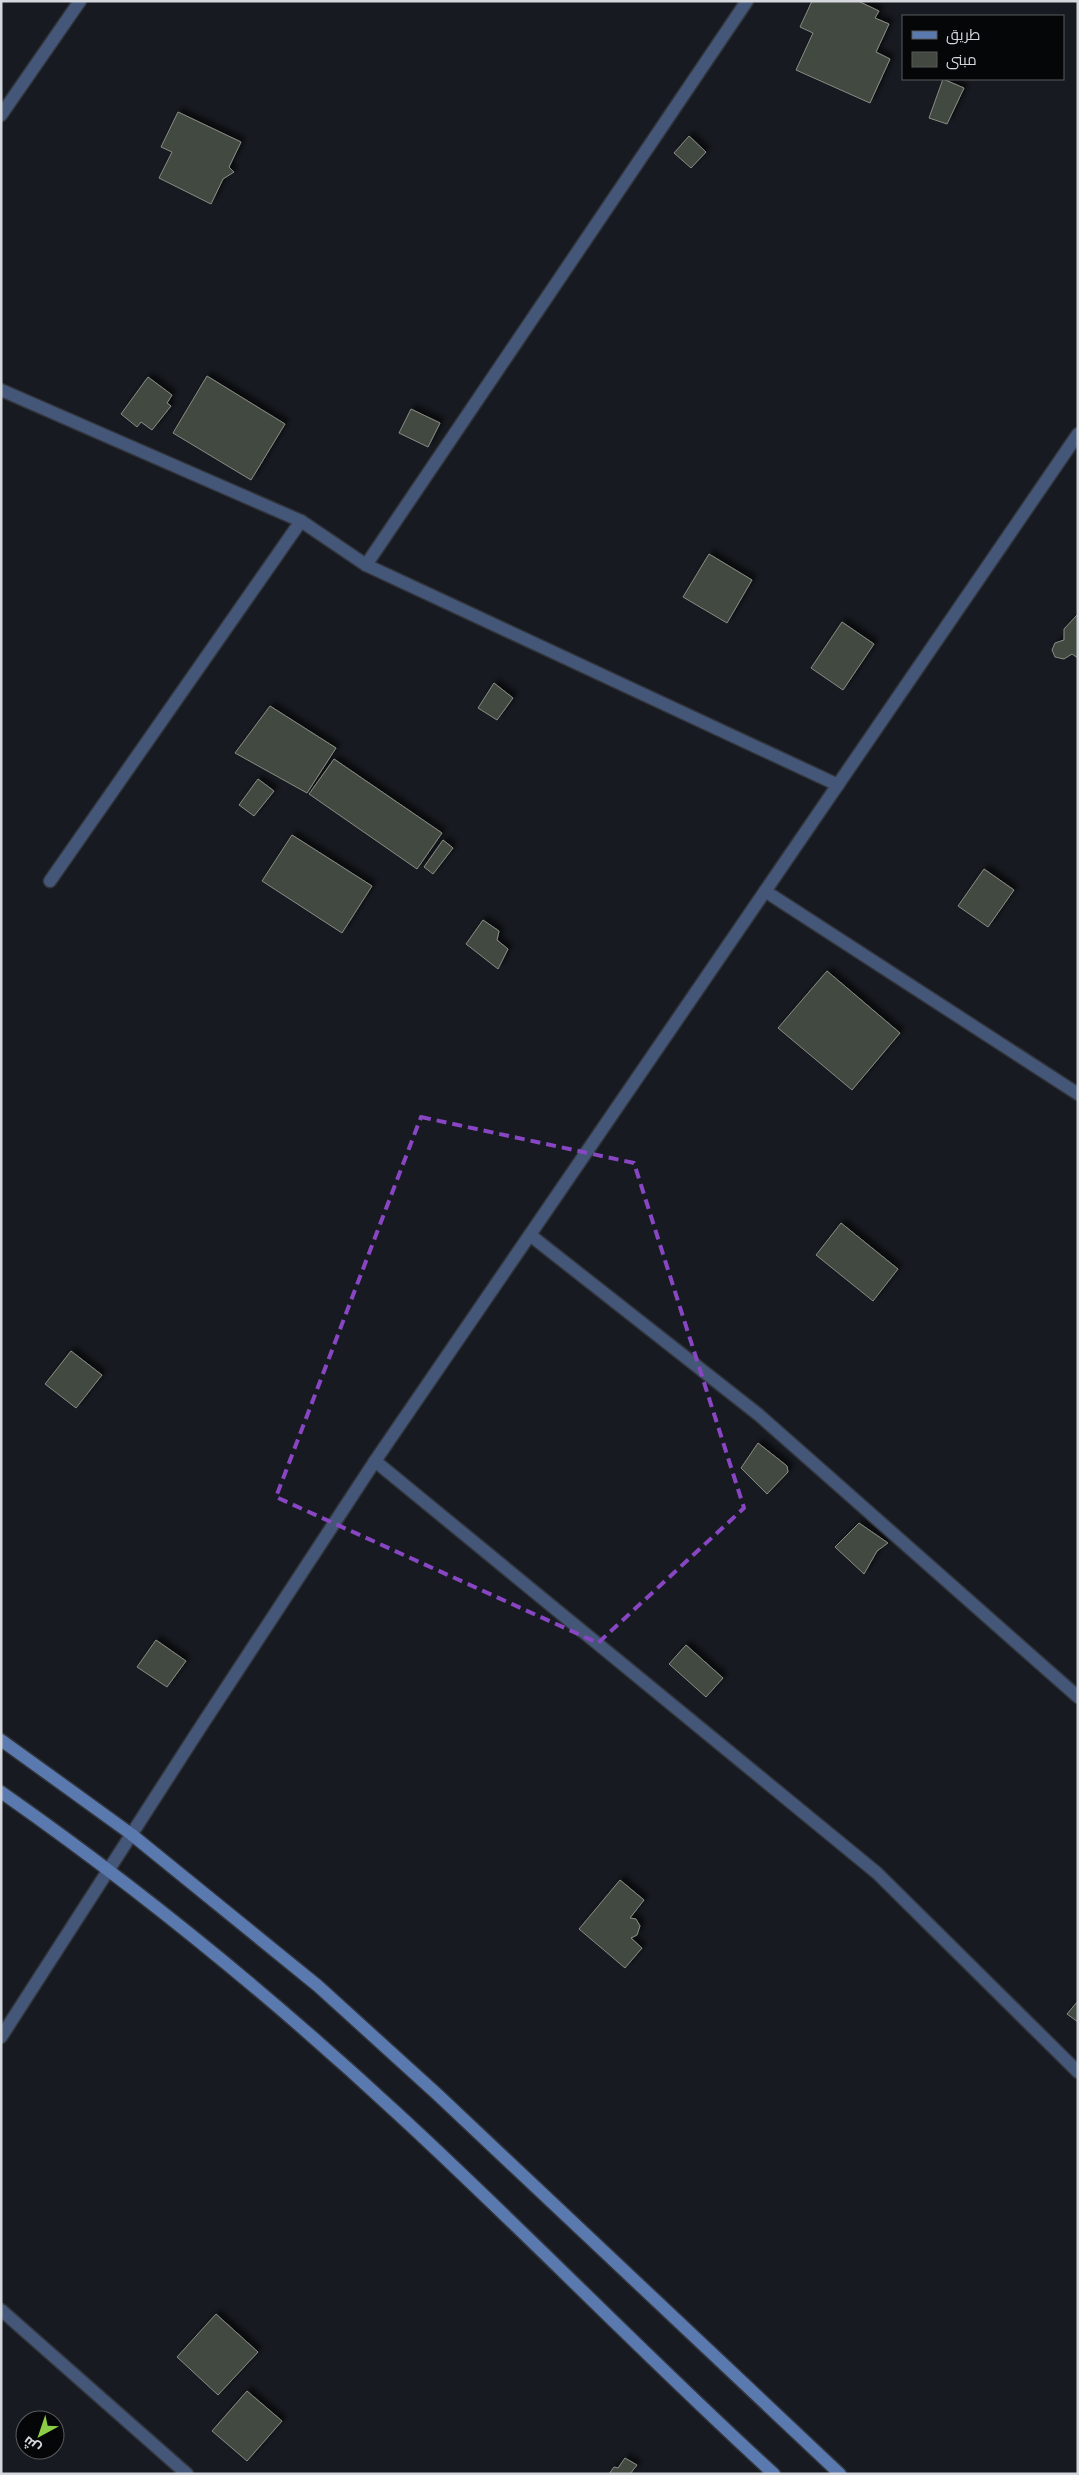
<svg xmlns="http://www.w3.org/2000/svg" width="1079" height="2475" viewBox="0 0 1079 2475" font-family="Raleway,Cairo,sans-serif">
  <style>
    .building { fill: #434840; stroke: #888d84; filter: url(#shadow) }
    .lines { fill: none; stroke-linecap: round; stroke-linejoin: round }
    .street-casing { stroke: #32353b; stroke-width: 15 }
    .secondary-casing { stroke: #32353b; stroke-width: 15 }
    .street { stroke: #445779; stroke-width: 12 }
    .secondary { stroke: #5a79af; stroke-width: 12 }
    .marked { fill: none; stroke: #8846c3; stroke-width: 4; stroke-dasharray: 10 6; stroke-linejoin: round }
  </style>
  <defs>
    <filter id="shadow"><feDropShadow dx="4.5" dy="-4.5" stdDeviation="2.5" flood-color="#0009"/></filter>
  </defs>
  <rect width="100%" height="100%" fill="#171b21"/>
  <g class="building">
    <polygon points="812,1 858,1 879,11 875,18 889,24 876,52 890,59 870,103 796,70 813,33 800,27"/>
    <polygon points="943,79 964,88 947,124 929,118"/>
    <polygon points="178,112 241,142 229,167 234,172 223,179 211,204 159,178 172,152 161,147"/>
    <polygon points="689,136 706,152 691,168 674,153"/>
    <polygon points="207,376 285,424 251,480 173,433"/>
    <polygon points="148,377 172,395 167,403 171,406 152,430 141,422 137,427 121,414"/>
    <polygon points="411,409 440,423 428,447 399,433"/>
    <polygon points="709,554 752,580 727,623 683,597"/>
    <polygon points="1078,614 1078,658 1072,654 1064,659 1055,657 1052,650 1055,643 1064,640 1064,629"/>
    <polygon points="842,622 874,644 843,690 811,668"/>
    <polygon points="494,683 513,698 497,720 478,708"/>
    <polygon points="270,706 336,748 307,793 235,753"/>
    <polygon points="334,759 442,833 417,869 309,794"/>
    <polygon points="258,779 274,791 254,816 239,805"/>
    <polygon points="292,835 372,886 342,933 262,881"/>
    <polygon points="443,840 453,848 433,874 424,867"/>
    <polygon points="984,869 1014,890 988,927 958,906"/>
    <polygon points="483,920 499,931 497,940 508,949 498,969 466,944"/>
    <polygon points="827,971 900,1033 852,1090 778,1028"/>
    <polygon points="841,1223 898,1269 873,1301 816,1255"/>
    <polygon points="71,1351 102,1375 76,1408 45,1384"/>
    <polygon points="758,1443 787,1466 788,1472 767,1494 741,1468"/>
    <polygon points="859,1523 888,1543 877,1551 864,1574 835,1547"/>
    <polygon points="156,1640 186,1661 167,1687 137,1667"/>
    <polygon points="686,1645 723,1678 706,1697 669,1664"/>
    <polygon points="620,1880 644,1900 630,1918 636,1919 640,1926 637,1935 631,1938 642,1948 625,1968 579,1929"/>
    <polygon points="1078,2001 1078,2022 1067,2014"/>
    <polygon points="216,2314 258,2352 218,2395 177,2357"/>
    <polygon points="247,2391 282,2421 247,2461 212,2431"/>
    <polygon points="625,2458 637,2465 630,2474 609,2474 614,2467 618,2468"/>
  </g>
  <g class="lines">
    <defs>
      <g id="street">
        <polyline points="1,115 80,1"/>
        <polyline points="1,390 301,521 366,565 838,785"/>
        <polyline points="366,565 747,1"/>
        <polyline points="50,881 301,521"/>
        <polyline points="765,891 1078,1094"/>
        <polyline points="530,1235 759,1415 1078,1697"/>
        <polyline points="375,1461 877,1873 1078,2072"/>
        <polyline points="1,2037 198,1731 375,1461 1078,434"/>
        <polyline points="1,2310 187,2474"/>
      </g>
      <g id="secondary">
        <polyline points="1,1740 131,1834 318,1986 438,2095 840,2474"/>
        <path d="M1,1792c140,98 273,207 398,323 127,117 247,242 375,359"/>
      </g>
    </defs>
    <use href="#street" class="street-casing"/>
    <use href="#secondary" class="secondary-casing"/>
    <use href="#street" class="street"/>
    <use href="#secondary" class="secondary"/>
  </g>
  <path class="marked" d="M421,1117l213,46 110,345 -146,135 -322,-146z"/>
  <rect width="1079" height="2475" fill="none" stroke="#d5d8dc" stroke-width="5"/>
  <rect x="902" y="15" width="162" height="65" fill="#050608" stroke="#585a5d"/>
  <rect x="912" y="31" width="25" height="8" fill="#5a79af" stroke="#585a5d"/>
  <text x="946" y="40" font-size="15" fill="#d5d8dc">طريق</text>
  <rect x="912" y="52" width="25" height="15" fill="#434840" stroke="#585a5d"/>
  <text x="946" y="65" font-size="15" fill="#d5d8dc">مبنى</text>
  <g transform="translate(40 2435) rotate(220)"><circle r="24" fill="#050608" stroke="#585a5d"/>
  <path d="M0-4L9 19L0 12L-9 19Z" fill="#8bce46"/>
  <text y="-8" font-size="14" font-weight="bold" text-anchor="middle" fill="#d5d8dc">ش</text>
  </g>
</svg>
